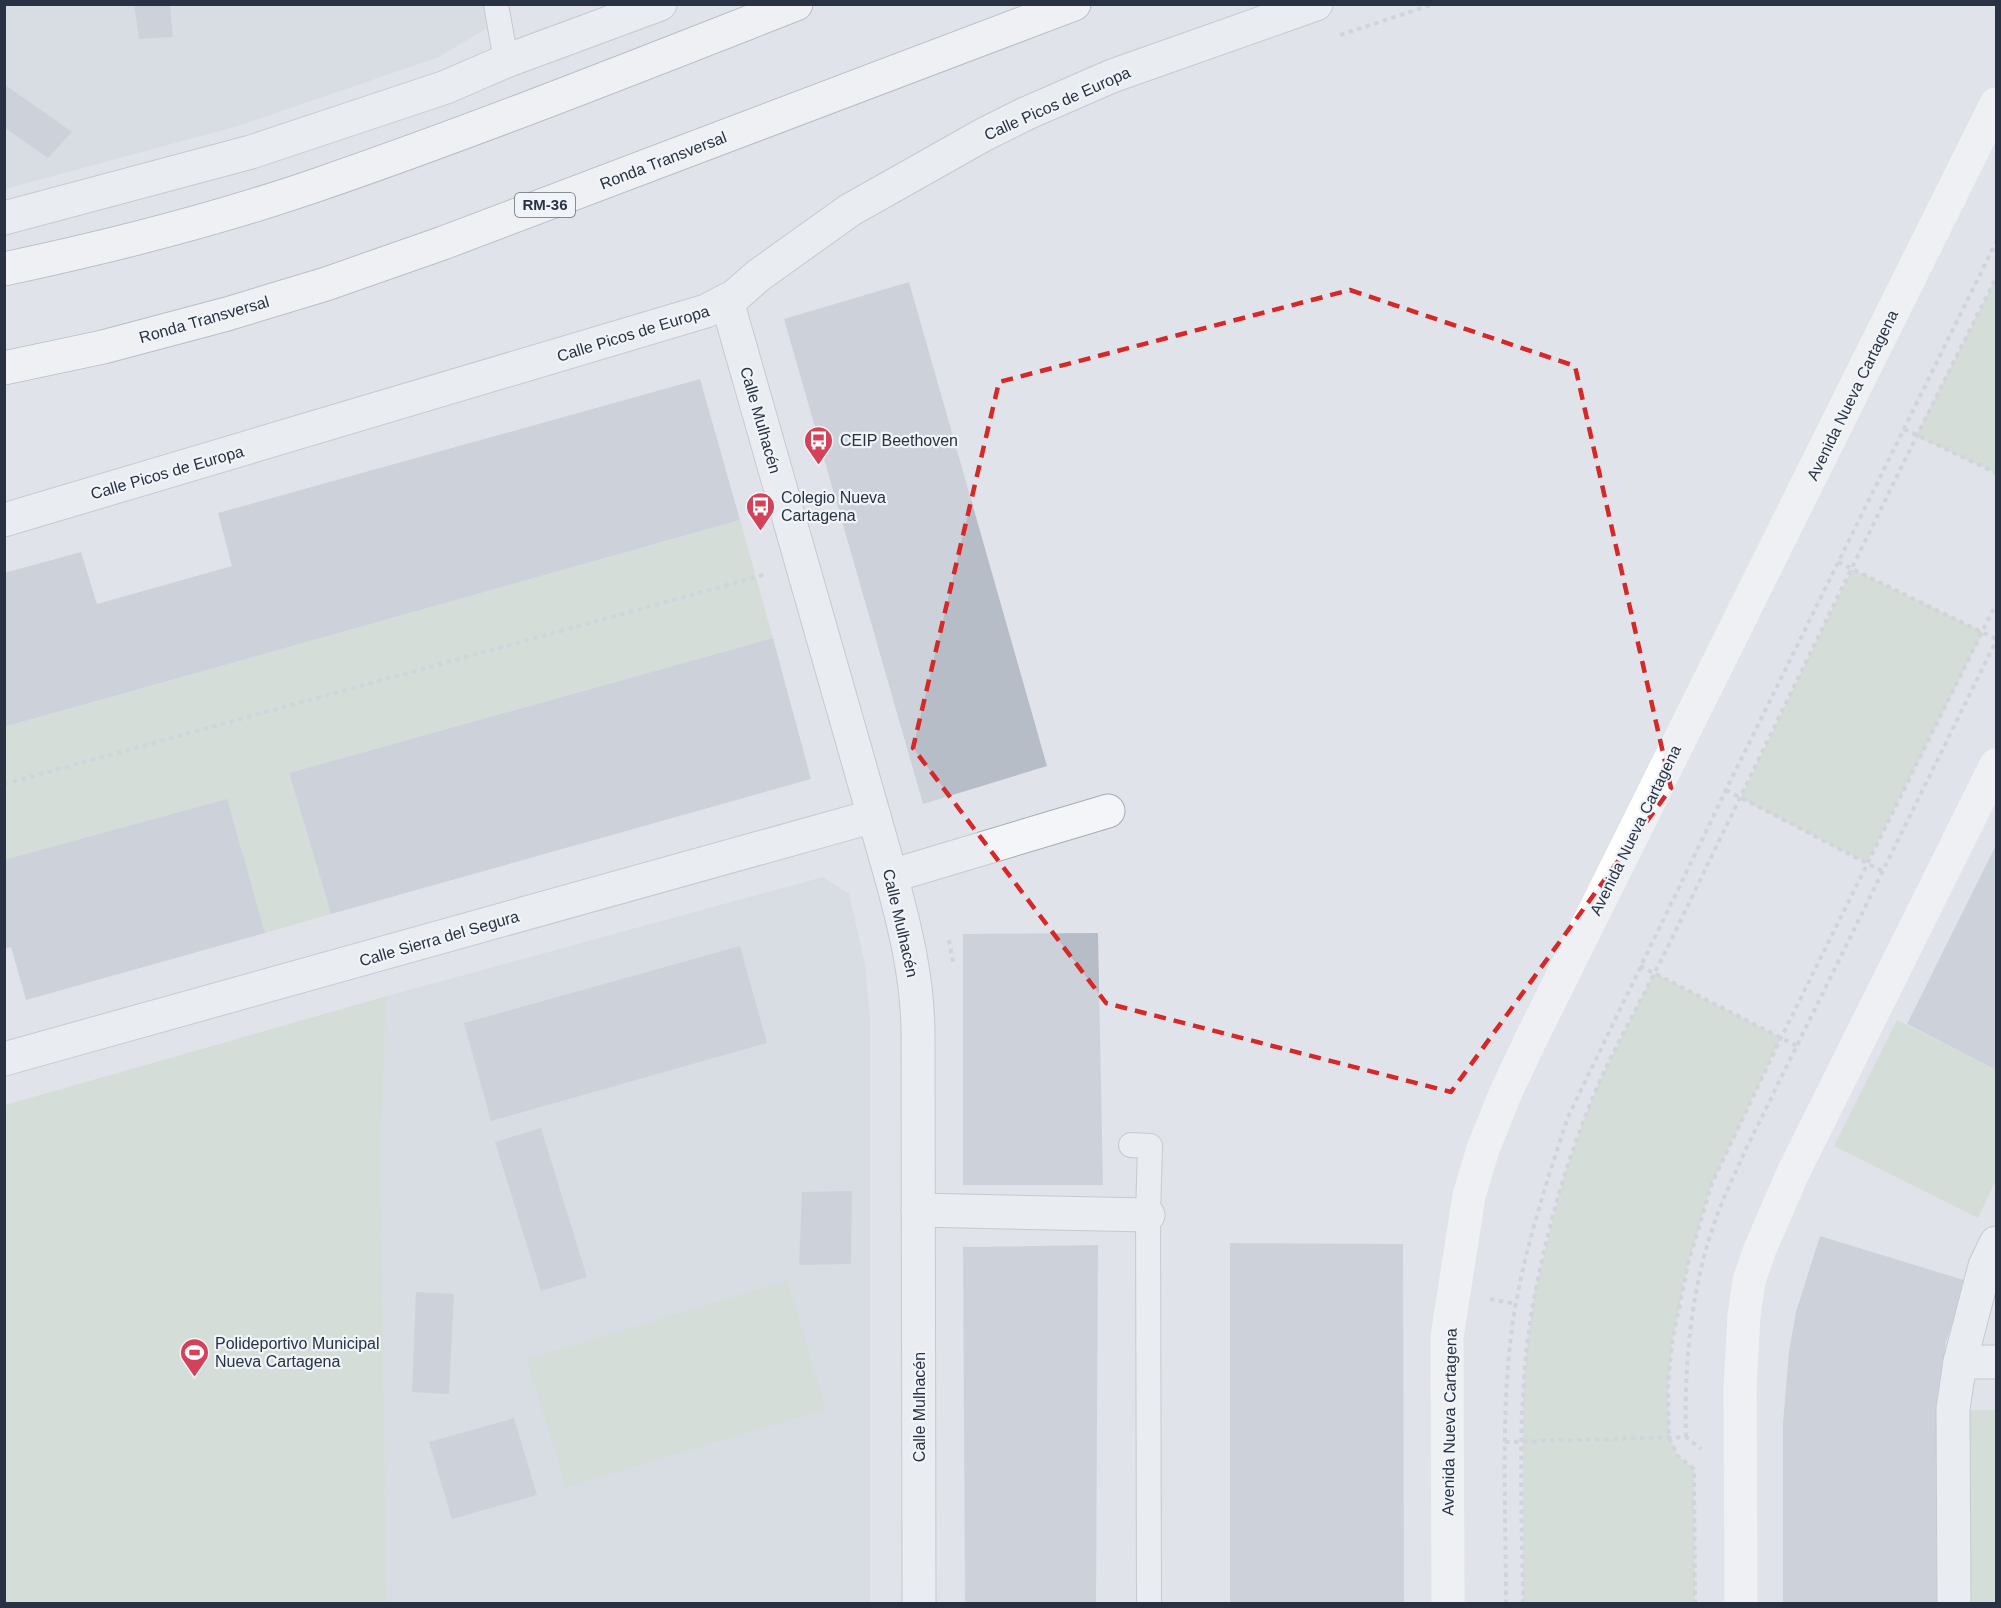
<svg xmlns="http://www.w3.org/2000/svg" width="2001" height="1608" viewBox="0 0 2001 1608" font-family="Helvetica,sans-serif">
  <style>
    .built { fill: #ced3dc }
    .green { fill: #c6d4c1 }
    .building { fill: #b7bdc7 }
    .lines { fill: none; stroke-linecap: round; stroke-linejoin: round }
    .service-casing { stroke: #a5abb4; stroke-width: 26 }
    .pedestrian-casing { stroke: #a5abb4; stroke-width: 35 }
    .minor-casing { stroke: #a5abb4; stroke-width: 35 }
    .tertiary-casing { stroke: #a5abb4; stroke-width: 35 }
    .trunk-casing { stroke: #8792a1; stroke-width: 35 }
    .path { stroke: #bec2c9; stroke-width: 4; stroke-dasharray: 4.5 4.5; stroke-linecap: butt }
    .service { stroke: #f3f5f8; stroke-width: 24 }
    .pedestrian { stroke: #f3f5f8; stroke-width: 33 }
    .minor { stroke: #f3f5f8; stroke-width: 33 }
    .tertiary { stroke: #f3f5f8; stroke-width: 33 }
    .secondary { stroke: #fff; stroke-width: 33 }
    .trunk { stroke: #fff; stroke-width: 33 }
    .marked { fill: none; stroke: #d62828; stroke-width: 4.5; stroke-dasharray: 12 8; stroke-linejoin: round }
    .labels { text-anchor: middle; stroke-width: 4.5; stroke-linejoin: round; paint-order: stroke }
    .shield { fill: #f0f3f7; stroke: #646c78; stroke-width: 1.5 }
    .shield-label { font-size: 15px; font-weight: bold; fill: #283242 }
    .street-label { font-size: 16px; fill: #283242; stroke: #f0f3f7 }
    .poi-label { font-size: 16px; fill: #283242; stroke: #f0f3f7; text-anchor: start }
  </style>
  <rect width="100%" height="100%" fill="#e0e4ea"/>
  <g class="built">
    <polygon points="496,4 499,21 439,57 238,126 5,189 4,5"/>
    <polygon points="823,877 849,894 865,964 870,1018 870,1603 387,1604 380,1151 387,996"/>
  </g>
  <g class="green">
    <polygon points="1996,278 1996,473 1916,436"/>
    <polygon points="740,520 773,638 289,773 331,914 265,933 5,860 5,727"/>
    <polygon points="1852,569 1983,632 1867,863 1740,798"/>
    <polygon points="1654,973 1781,1038 1712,1183 1688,1264 1672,1343 1668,1385 1669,1438 1678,1456 1694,1469 1695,1603 1523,1603 1523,1394 1528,1339 1535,1291 1563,1179 1582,1125 1600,1080"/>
    <polygon points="387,996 380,1151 387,1603 5,1603 5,1105"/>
    <polygon points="1897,1020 1996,1070 1996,1180 1978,1218 1834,1146"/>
    <polygon points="787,1281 826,1409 566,1487 527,1359"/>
    <rect x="1970" y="1410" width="26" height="193"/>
  </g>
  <g class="building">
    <polygon points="134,4 170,4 173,37 139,39"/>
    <polygon points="4,84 72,132 48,158 4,127"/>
    <polygon points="909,282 1047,766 923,804 784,319"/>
    <polygon points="700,379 740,520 4,727 4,573 81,552 97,604 232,566 218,513"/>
    <polygon points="773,638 811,779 331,914 289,773"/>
    <polygon points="227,799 265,933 26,1000 11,947 4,949 4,860"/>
    <polygon points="1996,845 1996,1070 1907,1024"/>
    <polygon points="1098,933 1103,1185 963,1185 963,934"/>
    <polygon points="740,946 767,1043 491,1121 464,1023"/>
    <polygon points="541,1128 587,1277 541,1291 495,1142"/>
    <polygon points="852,1191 851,1264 799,1265 802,1192"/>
    <polygon points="1820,1236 1967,1281 1946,1342 1938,1401 1936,1434 1937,1604 1783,1604 1783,1423 1789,1351 1796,1312"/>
    <polygon points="1230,1243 1403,1244 1404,1604 1230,1604"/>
    <polygon points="1098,1245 1096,1604 965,1604 963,1247"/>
    <polygon points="416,1292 454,1294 449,1394 412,1392"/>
    <polygon points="514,1418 537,1495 452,1519 429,1442"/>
  </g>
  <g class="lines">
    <defs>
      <g id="service">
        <polyline points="496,4 506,61"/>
        <polyline points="1131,1145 1150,1146 1148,1215 1149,1604"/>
      </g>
      <polyline id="pedestrian" points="1954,1604 1953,1409 1960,1362"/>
      <g id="minor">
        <polyline points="4,218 251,152 446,87 506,61 660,4"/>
        <polyline points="891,876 1108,811"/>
        <polyline points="4,1059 874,816"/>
        <polyline points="918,1210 1148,1215"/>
        <polyline points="1996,1243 1985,1266 1960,1362 1996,1362"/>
      </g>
      <g id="tertiary">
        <path d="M727,301l164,575c14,51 26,100 27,153l1,575"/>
        <polyline points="4,520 706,311 735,296 759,275 850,210 983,135 1025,114 1112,76 1316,4"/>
      </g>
      <g id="trunk">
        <path d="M4,269c104,-22 207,-48 307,-82 163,-56 324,-120 485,-183"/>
        <polyline points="4,368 103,347 227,314 326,284 443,243 1074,4"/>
      </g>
    </defs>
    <use href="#service" class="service-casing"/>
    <use href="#pedestrian" class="pedestrian-casing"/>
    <use href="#minor" class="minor-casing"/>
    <use href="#tertiary" class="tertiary-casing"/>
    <use href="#trunk" class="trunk-casing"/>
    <g class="path">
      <polyline points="1340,35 1434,4"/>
      <polyline points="1904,429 1996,473"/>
      <polyline points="1838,562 1996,639"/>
      <polyline points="4,784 764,575"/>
      <polyline points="1726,790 1882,871"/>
      <polyline points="949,940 953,962"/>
      <polyline points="1640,966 1797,1046"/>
      <polyline points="1490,1299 1516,1304"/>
      <path d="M1686,1437c-2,-66 4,-141 25,-204 9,-29 23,-57 35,-84l250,-508"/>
      <polyline points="1505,1442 1686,1437 1701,1449"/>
      <path d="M1506,1604c0,-95 -6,-191 7,-284 11,-69 33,-137 55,-203l158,-327 270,-548"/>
      <path d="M1523,1604c-1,-105 -8,-212 13,-316 14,-70 34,-139 63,-205 16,-37 37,-73 55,-109 23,-45 44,-90 66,-135 91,-188 182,-375 276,-561"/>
      <polyline points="1695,1604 1694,1469 1678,1456 1669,1438 1668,1385 1672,1343 1688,1264 1712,1183 1781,1038 1996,604"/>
    </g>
    <use href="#service" class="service"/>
    <use href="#pedestrian" class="pedestrian"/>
    <use href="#minor" class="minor"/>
    <use href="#tertiary" class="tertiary"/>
    <g class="secondary">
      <polyline points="1448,1604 1447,1337 1469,1196 1483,1149 1506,1092 1530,1041 1996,104"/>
      <polyline points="1741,1604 1740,1388 1744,1316 1749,1281 1760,1249 1793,1173 1996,765"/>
    </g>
    <use href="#trunk" class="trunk"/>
  </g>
  <path d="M0 0H2001V1608H0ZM1350,290l225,76 96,422 -220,304 -345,-89 -193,-255 86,-366z" fill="#e0e4ea" fill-opacity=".55" fill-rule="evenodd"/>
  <path class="marked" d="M1350,290l225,76 96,422 -220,304 -345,-89 -193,-255 86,-366z"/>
  <defs>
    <symbol id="bus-pin" viewBox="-11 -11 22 30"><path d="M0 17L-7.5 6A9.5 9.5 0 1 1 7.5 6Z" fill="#d34258" stroke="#f0f3f7"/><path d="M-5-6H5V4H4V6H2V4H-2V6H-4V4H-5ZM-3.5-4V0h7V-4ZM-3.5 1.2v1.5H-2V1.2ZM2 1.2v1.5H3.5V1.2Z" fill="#fff"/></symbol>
    <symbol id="stadium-pin" viewBox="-11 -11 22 30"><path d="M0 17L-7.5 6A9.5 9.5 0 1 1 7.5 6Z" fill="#d34258" stroke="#f0f3f7"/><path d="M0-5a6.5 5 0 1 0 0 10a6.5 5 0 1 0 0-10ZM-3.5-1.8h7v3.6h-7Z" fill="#fff"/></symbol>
  </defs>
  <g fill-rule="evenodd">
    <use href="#bus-pin" x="802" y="424" width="33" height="45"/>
    <use href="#bus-pin" x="744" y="490" width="33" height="45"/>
    <use href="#stadium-pin" x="178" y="1336" width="33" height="45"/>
  </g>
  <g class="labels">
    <rect class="shield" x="515" y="193" width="60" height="24" rx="4.5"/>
    <g class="shield-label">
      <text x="545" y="210">RM-36</text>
    </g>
    <g class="street-label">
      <text transform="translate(1057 103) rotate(-24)" y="6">Calle Picos de Europa</text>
      <text transform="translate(663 160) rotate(-21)" y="6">Ronda Transversal</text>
      <text transform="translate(204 319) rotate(-16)" y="6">Ronda Transversal</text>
      <text transform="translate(633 333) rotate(-17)" y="6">Calle Picos de Europa</text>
      <text transform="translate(1852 395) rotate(-64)" y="6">Avenida Nueva Cartagena</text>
      <text transform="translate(761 420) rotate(74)" y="6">Calle Mulhacén</text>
      <text transform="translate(167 472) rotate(-16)" y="6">Calle Picos de Europa</text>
      <text transform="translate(1635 830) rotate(-64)" y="6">Avenida Nueva Cartagena</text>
      <text transform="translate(901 923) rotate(77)" y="6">Calle Mulhacén</text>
      <text transform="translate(439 938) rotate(-16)" y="6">Calle Sierra del Segura</text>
      <text transform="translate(919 1407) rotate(-90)" y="6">Calle Mulhacén</text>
      <text transform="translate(1449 1422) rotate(-89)" y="6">Avenida Nueva Cartagena</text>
    </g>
    <g class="poi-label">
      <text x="840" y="446">CEIP Beethoven</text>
      <text x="781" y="503">Colegio Nueva<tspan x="781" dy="18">Cartagena</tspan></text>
      <text x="215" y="1349">Polideportivo Municipal<tspan x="215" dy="18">Nueva Cartagena</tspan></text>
    </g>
  </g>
  <rect width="2001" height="1608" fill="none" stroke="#283242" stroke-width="12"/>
</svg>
